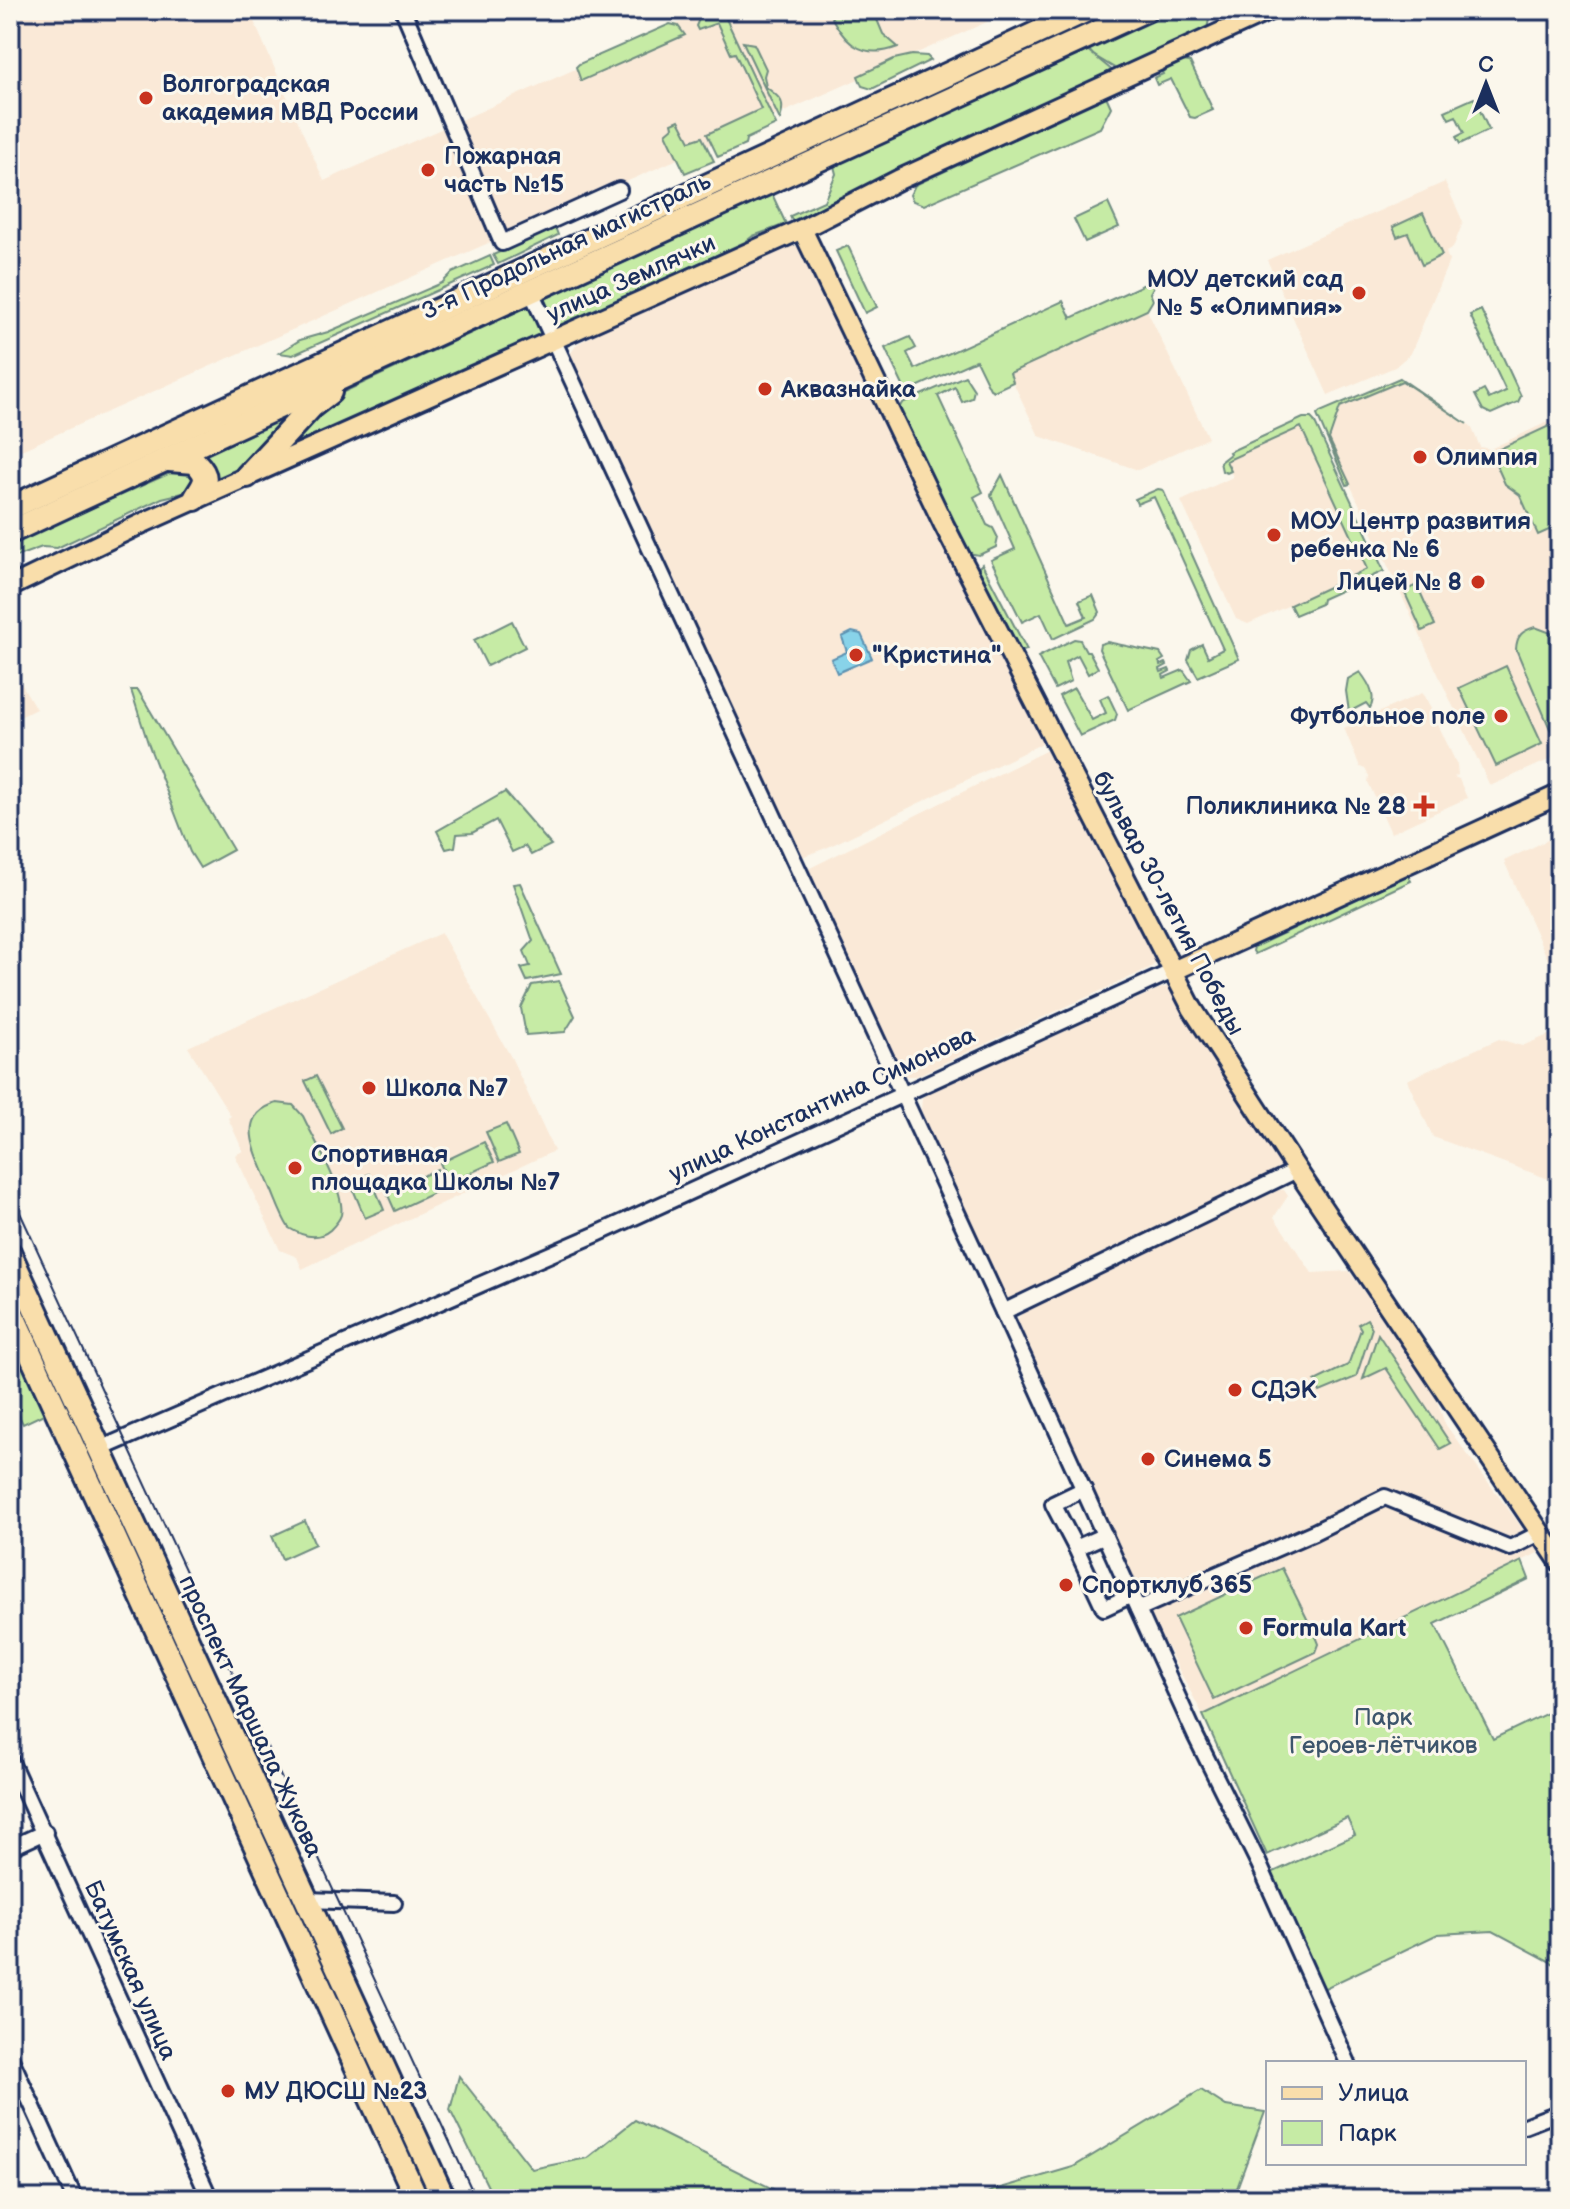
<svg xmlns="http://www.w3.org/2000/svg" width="1570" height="2209" viewBox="0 0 1570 2209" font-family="'Balsamiq Sans',sans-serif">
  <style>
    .built { fill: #fae9d7 }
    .green { fill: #c6eba5; stroke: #708d82; stroke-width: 2 }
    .water { fill: #88d3e9; stroke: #5c91b1; stroke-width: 2 }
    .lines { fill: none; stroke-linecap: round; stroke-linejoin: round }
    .minor-casing { stroke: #1b2f5e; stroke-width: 20 }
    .major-casing { stroke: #1b2f5e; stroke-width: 24 }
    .highway-casing { stroke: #1b2f5e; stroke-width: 28 }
    .minor { stroke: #fbf7ec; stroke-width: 14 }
    .major { stroke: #f9deab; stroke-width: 18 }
    .highway { stroke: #f9deab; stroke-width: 22 }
    .tram { stroke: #1b2f5e; stroke-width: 2 }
    .poi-dot { fill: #c8321e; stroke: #fbf7ec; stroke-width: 3 }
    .labels { text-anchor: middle; stroke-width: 6; stroke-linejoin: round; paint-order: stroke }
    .poi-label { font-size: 24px; font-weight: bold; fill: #1b2f5e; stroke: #fbf7ec; text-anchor: start }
    .street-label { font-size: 24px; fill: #1b2f5e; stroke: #fbf7ec }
    .park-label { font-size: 24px; fill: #3d556c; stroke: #fbf7ec }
  </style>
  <rect width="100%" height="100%" fill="#fbf7ec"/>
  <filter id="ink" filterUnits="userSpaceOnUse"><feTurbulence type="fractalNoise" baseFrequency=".0125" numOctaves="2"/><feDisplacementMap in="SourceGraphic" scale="16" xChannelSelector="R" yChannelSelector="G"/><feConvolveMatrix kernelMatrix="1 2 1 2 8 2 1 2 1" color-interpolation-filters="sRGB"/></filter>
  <g filter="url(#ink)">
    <g class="built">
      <polygon points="32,10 249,10 324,181 708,10 1014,10 10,455 10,20"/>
      <polygon points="1445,182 1463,222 1453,248 1446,252 1449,261 1411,353 1395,367 1328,395 1267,260"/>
      <polygon points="792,245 804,249 1047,739 1045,742 826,848 799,858 570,368 569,356 577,344 601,331 784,246"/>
      <polygon points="1147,310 1208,438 1138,470 1039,436 1009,374"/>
      <polygon points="1402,381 1471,426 1480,447 1490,449 1552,420 1560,438 1560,755 1490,786 1329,439 1340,407"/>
      <polygon points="1301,427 1367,570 1248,624 1236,619 1181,501 1233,477 1226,461"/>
      <polygon points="10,664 36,709 10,722"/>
      <polygon points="1422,693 1425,696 1457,765 1458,775 1454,777 1459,779 1467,798 1391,833 1368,782 1369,776 1365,769 1360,767 1344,728"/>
      <polygon points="1049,749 1158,962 1148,969 916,1076 906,1076 896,1068 804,871"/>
      <polygon points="1560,834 1560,987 1504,861"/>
      <polygon points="441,933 512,1059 554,1151 302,1269 297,1257 280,1250 235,1155 243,1151 228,1118 231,1116 188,1047"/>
      <polygon points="1168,987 1173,990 1282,1167 1281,1171 1013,1303 1008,1301 1004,1299 938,1156 921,1110 922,1098 928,1093 1159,989"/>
      <polygon points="1558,1031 1560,1183 1433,1137 1407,1080 1499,1039 1522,1046"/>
      <polygon points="1277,1190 1284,1190 1288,1196 1274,1217 1312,1273 1349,1271 1432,1386 1445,1424 1540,1552 1203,1715 1139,1595 1017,1324 1017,1319 1027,1309"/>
    </g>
    <g class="green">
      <polygon points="703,10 722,10 776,125 746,139 745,145 718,157 707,134 761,109 735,53 731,54 717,23 698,30 696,26"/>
      <path d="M828,10h45l10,24 15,13c-37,14 -55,-5 -70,-37z"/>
      <polygon points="1170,10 1211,10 1207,29 1118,70 1093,55 1088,49"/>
      <polygon points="670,24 678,26 685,35 581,81 576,67 579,64"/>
      <path d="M743,42l11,2 12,25 -2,7 2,11c14,11 20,13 14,33z"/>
      <polygon points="1086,49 1114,72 792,221 790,216 824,201 836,174 834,166 840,162"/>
      <polygon points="912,55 927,56 931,60 872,89 862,86 858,76 894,59"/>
      <polygon points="1181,61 1190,62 1213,110 1195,118 1190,117 1171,79 1157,85 1154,78 1163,74 1161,70"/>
      <polygon points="1106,96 1111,107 1100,128 924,205 913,201 910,195 915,185"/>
      <polygon points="1474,98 1489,130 1460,144 1456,137 1464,133 1456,116 1449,119 1445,111"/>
      <polygon points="679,120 690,141 702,137 714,161 685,173 666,133 673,127 672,123"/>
      <polygon points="772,194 786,224 753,236 745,242 291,450 281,447 335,396"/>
      <polygon points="1108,203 1119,227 1085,242 1074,219"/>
      <polygon points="1423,213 1442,255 1422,265 1408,233 1397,237 1393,227"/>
      <polygon points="555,227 558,235 498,264 493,255"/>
      <polygon points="848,246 877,307 865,313 836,251"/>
      <polygon points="490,256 494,265 293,355 279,353 300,340 328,332 442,283 452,273"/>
      <polygon points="1158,278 1150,293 1153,300 1147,310 1010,373 1013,382 994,391 990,389 976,360 906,392 885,348 910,337 916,348 907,353 915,369 1063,301 1071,318"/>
      <polygon points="1481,310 1521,396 1518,402 1491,414 1483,410 1475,395 1484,390 1489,399 1506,391 1470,315"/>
      <polygon points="965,376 974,390 972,398 962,402 955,387 938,396 983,492 974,497 987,525 993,528 998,538 996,547 979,555 968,553 898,410 902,403"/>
      <polygon points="1400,378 1467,424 1402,381 1340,407 1329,439 1350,484 1347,485 1317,415 1320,412"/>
      <polygon points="289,414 290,417 240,474 207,489 195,457"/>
      <polygon points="1303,418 1311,418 1314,421 1384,571 1322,599 1321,604 1295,615 1290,605 1367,569 1301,427 1226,461 1231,471 1227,473 1222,471 1220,462 1230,454 1229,452"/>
      <polygon points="1549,426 1560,450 1560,525 1538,535 1520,495 1505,484 1491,453"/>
      <polygon points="184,467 197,478 187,492 162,498 57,548 42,547 10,559 10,544"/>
      <polygon points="1002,475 1069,624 1086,617 1079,601 1093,595 1100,612 1095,619 1053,639 1041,613 1022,622 991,560 1015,549 991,495"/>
      <polygon points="1158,489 1163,490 1167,499 1239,659 1198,677 1188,660 1191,650 1202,644 1208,657 1223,649 1154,497 1137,504 1135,499"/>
      <polygon points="982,564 1027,650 1021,651 1016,648 978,574 978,568"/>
      <polygon points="1417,585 1435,625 1422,631 1404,591"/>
      <polygon points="512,621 525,647 487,666 474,640"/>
      <path d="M1535,627l16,6 9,15v90l-10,-9 -34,-80c1,-14 6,-18 19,-22z"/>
      <polygon points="1074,639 1080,640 1086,651 1089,651 1098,668 1088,674 1078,655 1065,662 1071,681 1055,689 1038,657"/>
      <polygon points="1107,642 1160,653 1164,659 1159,662 1161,665 1166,663 1167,665 1160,669 1161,672 1169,669 1170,671 1163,675 1164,678 1183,670 1191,681 1128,710 1099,649 1100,644"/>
      <polygon points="1506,666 1542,744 1496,766 1459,688"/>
      <path d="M1360,672c8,10 17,25 10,36l-4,-5 -17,9 -3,-21 2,-12z"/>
      <polygon points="1074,688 1092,720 1106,713 1100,699 1108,695 1117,714 1115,720 1080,736 1059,696"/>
      <polygon points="131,690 138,690 233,850 200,868 190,852 148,743"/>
      <polygon points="505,792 551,845 531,855 525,846 512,852 496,820 472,833 457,834 455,847 446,849 437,831"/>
      <polygon points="1408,875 1411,881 1255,954 1253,951 1254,947"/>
      <polygon points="520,883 561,974 527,981 521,968 530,966 524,951 533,941 513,884"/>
      <polygon points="559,981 575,1016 565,1032 526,1035 521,1008 532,985"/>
      <polygon points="316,1076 342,1128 331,1134 305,1081"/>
      <path d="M277,1103l16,2 10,11c10,22 43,77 38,99 -2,6 -7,11 -11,15 -13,11 -28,6 -41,-2 -9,-14 -14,-31 -21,-46 -11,-28 -35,-67 9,-79z"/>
      <polygon points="506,1124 519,1154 499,1162 486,1132"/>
      <polygon points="484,1142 494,1162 449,1183 440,1163"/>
      <polygon points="437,1169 446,1187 395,1211 387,1193"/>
      <polygon points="369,1174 384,1210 365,1218 350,1182"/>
      <polygon points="1367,1319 1372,1328 1356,1377 1320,1392 1315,1381 1348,1365 1361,1329 1358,1324"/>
      <polygon points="1378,1334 1450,1443 1451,1443 1440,1449 1386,1368 1363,1379"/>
      <polygon points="10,1335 46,1413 23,1424 10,1397"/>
      <polygon points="305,1521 315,1544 282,1559 272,1536"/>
      <polygon points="1522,1561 1529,1579 1435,1624 1493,1739 1560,1707 1560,1967 1493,1931 1438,1934 1323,1989 1269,1874 1355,1835 1347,1818 1267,1855 1203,1715"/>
      <polygon points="1282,1568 1317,1639 1319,1644 1316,1652 1214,1700 1175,1618"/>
      <polygon points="459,2076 532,2169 587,2158 635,2120 773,2189 781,2199 494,2199 450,2110"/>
      <polygon points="1201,2090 1226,2106 1265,2112 1233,2199 974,2199 994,2190 1073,2167"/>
    </g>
    <polygon class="water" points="852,632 861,634 872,658 837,673 831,659 847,652 842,637"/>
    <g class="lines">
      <defs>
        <g id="minor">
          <polyline points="403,10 502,243 619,190"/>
          <polyline points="525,294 534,298 1003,1312 1196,1737 1259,1864 1348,2063"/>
          <polyline points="1003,1312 1297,1170"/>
          <polyline points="100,1449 597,1234 1173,971"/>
          <polyline points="1105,1535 1076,1548 1104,1608 1132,1595"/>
          <polyline points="1076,1548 1053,1504 1084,1489"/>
          <polyline points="1138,1609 1314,1532 1385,1497 1510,1548 1540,1533"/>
          <polyline points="10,1760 210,2199"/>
          <polyline points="10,1848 45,1832"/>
          <polyline points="307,1900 394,1903"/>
          <polyline points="10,2057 75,2199"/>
          <polyline points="1524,2126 1560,2112"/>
        </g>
        <g id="major">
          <polyline points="802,229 944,525 1192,1008 1297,1170 1560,1562"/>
          <polyline points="10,587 143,523 802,229 898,180 1270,10"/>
          <polyline points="1173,971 1560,794"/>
        </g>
        <g id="highway">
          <path d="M169,460l26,2c16,16 10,20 0,37"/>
          <polyline points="247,476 312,406 330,392"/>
          <polyline points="10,508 1087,10"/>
          <polyline points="10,532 356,371 1146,10"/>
          <polyline points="10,1254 444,2199"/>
          <polyline points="10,1309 417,2199"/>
        </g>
      </defs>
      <use href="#minor" class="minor-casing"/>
      <use href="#major" class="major-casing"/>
      <use href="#highway" class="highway-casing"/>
      <use href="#minor" class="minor"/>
      <use href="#major" class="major"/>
      <use href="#highway" class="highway"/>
      <polyline class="tram" points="10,1191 476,2199"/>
    </g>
  </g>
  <g class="poi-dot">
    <circle cx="146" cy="98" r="8"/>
    <circle cx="428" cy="170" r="8"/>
    <circle cx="1359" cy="293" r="8"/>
    <circle cx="765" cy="389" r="8"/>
    <circle cx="1420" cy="457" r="8"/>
    <circle cx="1274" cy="535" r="8"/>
    <circle cx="1478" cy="582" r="8"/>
    <circle cx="856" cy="655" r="8"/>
    <circle cx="1501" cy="716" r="8"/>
    <path d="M1420 794h8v8h8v8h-8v8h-8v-8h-8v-8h8z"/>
    <circle cx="369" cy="1088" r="8"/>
    <circle cx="295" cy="1168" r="8"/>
    <circle cx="1235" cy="1390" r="8"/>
    <circle cx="1148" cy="1459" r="8"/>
    <circle cx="1066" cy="1585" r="8"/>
    <circle cx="1246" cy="1628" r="8"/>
    <circle cx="228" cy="2091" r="8"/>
  </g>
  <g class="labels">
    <g class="poi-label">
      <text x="162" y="92">Волгоградская<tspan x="162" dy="28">академия МВД России</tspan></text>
      <text x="444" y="164">Пожарная<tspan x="444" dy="28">часть №15</tspan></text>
      <text x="1343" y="287" text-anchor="end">МОУ детский сад<tspan x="1343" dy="28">№ 5 «Олимпия»</tspan></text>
      <text x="781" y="397">Аквазнайка</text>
      <text x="1436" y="465">Олимпия</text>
      <text x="1290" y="529">МОУ Центр развития<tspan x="1290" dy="28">ребенка № 6</tspan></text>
      <text x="1462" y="590" text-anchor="end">Лицей № 8</text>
      <text x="872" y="663">"Кристина"</text>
      <text x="1485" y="724" text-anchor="end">Футбольное поле</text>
      <text x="1406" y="814" text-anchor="end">Поликлиника № 28</text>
      <text x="385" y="1096">Школа №7</text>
      <text x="311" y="1162">Спортивная<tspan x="311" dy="28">площадка Школы №7</tspan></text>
      <text x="1251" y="1398">СДЭК</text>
      <text x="1164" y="1467">Синема 5</text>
      <text x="1082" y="1593">Спортклуб 365</text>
      <text x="1262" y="1636">Formula Kart</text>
      <text x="244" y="2099">МУ ДЮСШ №23</text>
    </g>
    <g class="street-label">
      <text transform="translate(566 246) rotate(-25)" y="8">3-я Продольная магистраль</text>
      <text transform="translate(631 278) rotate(-24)" y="8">улица Землячки</text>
      <text transform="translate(1169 903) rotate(62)" y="8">бульвар 30-летия Победы</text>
      <text transform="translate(822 1104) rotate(-25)" y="8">улица Константина Симонова</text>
      <text transform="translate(251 1716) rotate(65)" y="8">проспект Маршала Жукова</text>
      <text transform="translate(131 1970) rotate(66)" y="8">Батумская улица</text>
    </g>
    <g class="park-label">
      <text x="1383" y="1725">Парк<tspan x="1383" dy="28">Героев-лётчиков</tspan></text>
    </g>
  </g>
  <rect width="1570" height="2209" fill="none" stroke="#fbf7ec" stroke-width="40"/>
  <rect x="20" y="20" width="1530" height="2169" fill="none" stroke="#1b2f5e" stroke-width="3" filter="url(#ink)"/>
  <rect x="1266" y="2061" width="260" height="104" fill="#fbf7ec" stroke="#a1a7b3" stroke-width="2"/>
  <rect x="1282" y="2087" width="40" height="12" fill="#f9deab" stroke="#a1a7b3" stroke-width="2"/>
  <text x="1338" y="2101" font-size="24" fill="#1b2f5e">Улица</text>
  <rect x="1282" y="2121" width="40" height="24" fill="#c6eba5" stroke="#a1a7b3" stroke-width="2"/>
  <text x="1338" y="2141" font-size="24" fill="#1b2f5e">Парк</text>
  <g transform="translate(1486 84)" stroke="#fbf7ec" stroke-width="6" paint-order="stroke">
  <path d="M0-6L14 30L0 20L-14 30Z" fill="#1b2f5e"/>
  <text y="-12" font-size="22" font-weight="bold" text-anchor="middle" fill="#1b2f5e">С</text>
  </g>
</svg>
